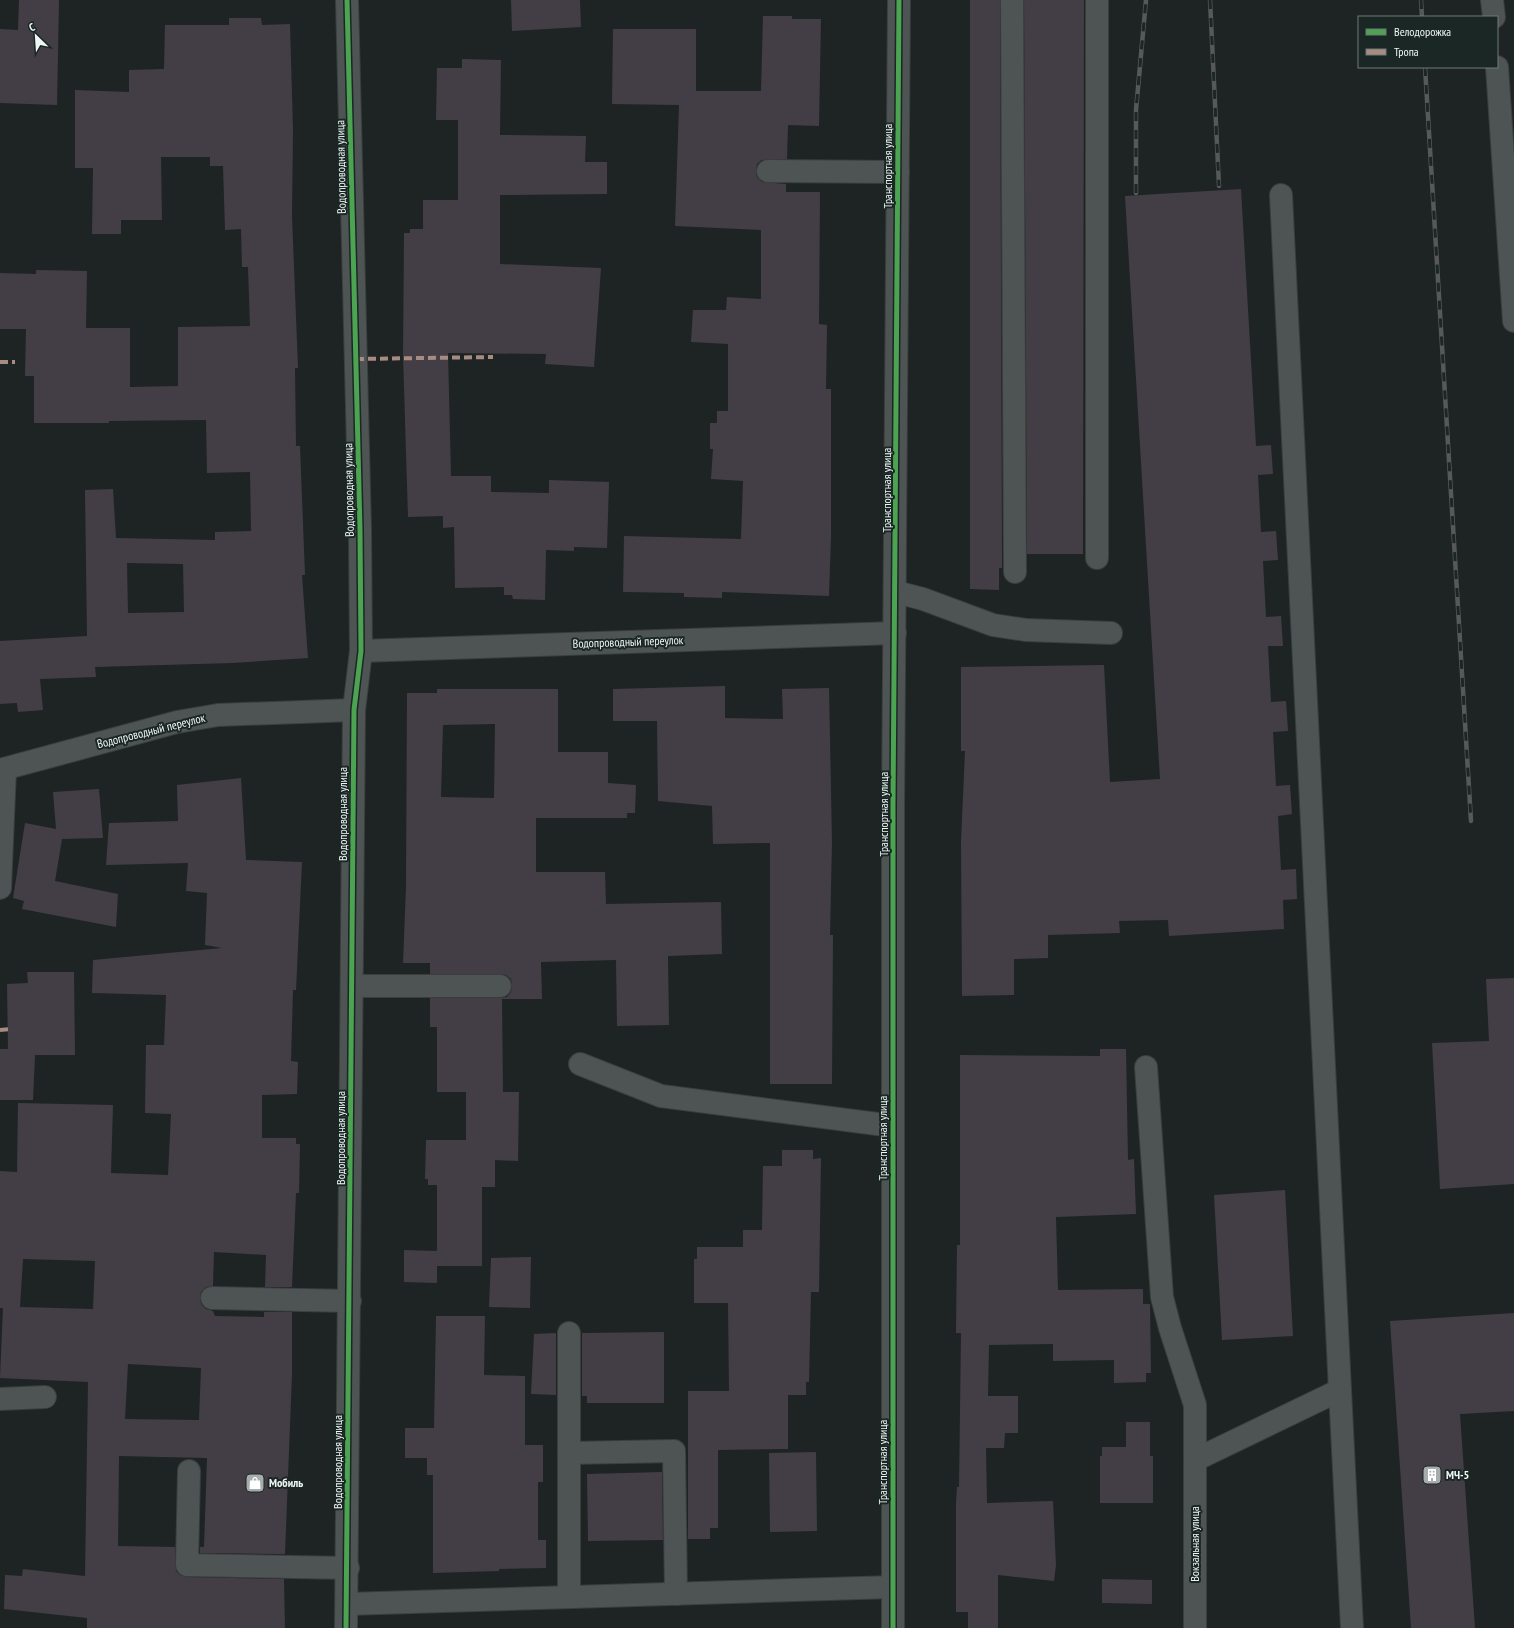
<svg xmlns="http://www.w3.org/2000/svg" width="1514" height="1628" viewBox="0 0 1514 1628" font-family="'PT Sans Narrow',sans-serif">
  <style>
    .building { fill: #433e45; fill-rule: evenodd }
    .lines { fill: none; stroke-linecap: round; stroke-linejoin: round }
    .minor-casing { stroke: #3a3f3e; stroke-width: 24 }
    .minor { stroke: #4e5453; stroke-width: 22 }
    .rail-casing { stroke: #555a59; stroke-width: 4.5 }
    .rail { stroke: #1b2725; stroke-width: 3; stroke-dasharray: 9; stroke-linecap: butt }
    .quiet { stroke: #a88b81; stroke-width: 4; stroke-dasharray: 8 4; stroke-linecap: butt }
    .cycleway-casing { stroke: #1b2725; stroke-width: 8 }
    .cycleway { stroke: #4ca352; stroke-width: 5 }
    .labels { text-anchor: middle; stroke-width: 4; stroke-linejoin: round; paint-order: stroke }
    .street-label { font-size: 12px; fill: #eff7f5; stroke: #1b2725 }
    .poi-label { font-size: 12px; font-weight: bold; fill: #eff7f5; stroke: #1b2725; text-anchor: start }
  </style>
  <rect width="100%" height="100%" fill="#1e2423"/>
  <g class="building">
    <polygon points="19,0 59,0 57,105 0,103 0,29 18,30"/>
    <polygon points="511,0 580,0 581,27 512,31"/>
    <polygon points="970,0 1000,0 1002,554 1002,568 999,568 999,590 970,589"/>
    <polygon points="1024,0 1084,0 1083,554 1027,554"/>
    <polygon points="763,16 792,16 792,19 821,19 819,126 788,125 787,159 762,160 757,164 756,171 757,177 762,182 786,184 786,192 820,192 819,324 827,325 826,389 831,389 831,537 829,596 722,592 722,598 684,597 684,593 623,592 624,536 741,539 743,481 711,479 713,449 710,449 710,423 717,423 717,411 728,411 728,344 691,342 693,310 726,310 727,297 761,299 761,230 675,226 679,105 612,104 613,29 696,29 696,91 761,91"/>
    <path d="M229,18h32l1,7 28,-1 3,106 -1,86 6,152h-3l1,78h4l5,129h-3l6,83 -76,5 -137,4 1,10 -56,2 3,31 -25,2 -1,-9 -17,1v-63l87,-5 -2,-146 28,-1 3,49 99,2v-8l36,-1 -1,-59 -43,1 -1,-53 -97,1v2h-75v-47h-9l1,-47h-26v-56l36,1v-4l51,1 -1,57h44v59l48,-1v-59l72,-1 -2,-59h-6l-1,-38 -16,1 -2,-64h-13v-9h-49l1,63h-41v14h-29l1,-66h-18v-78l54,2v-22l35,-1 1,-44h64zM127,563l56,1 1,48 -56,1z"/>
    <polygon points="462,59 501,60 500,135 586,136 585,162 607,162 607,194 500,195 500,264 601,268 594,367 545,364 546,354 448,353 451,476 491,476 491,492 549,493 549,480 609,482 607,548 574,547 574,551 546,550 545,600 513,599 512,595 504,595 504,587 455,588 454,527 443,528 443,516 408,517 403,355 404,233 410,233 410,229 423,229 423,200 458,200 458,120 436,120 437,68 462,68"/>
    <polygon points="1241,189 1256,446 1271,445 1273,474 1258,475 1261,532 1276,531 1278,560 1263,561 1266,617 1281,616 1283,646 1268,646 1271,702 1286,701 1288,731 1273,732 1276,786 1290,785 1292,814 1278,816 1281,870 1296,869 1297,899 1283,900 1284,929 1169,936 1168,920 1119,921 1120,933 1048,935 1048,958 1014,959 1014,995 962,996 961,842 965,751 961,751 961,667 1104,665 1110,782 1160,779 1125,196"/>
    <polygon points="725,686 725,718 783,719 782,689 829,688 832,842 830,935 833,935 832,1084 770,1084 770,843 713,844 712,806 658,801 657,721 613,721 613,689"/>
    <path d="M437,689h121v63h50v31l28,2 -1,28h-8v5h-91v54h69l1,32 115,-2 1,52 -54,2 1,69 -52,1 -1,-66 -75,2 1,37h-40l1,93h16l-1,69 -23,-1v27h-13v79h-45v17l-33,-1v-32l33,1v-66h-9v-6h-3l1,-39h40v-48h-29v-65h-7v-29h70l7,-1 4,-5 1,-6 -1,-7 -5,-4 -6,-1h-70v-11h-27l3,-76 1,-194h30zM495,724l-1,74 -53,-1 2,-72z"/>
    <path d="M241,778l5,82 56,2 -6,128h-3l-2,71 7,1 -1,32 -35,1v43h34v6h4l-1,49h-3l-4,94h-27l1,-32 -52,-3 -1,34 -7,1 -5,5 -1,6 1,6 5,5 7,2 2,5 49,1v-5h28v62l-7,180 -85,-1v-6h4l3,-89 -88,-2 -1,90 57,1 1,24 4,4 6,2 98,2 1,49h-198v-10l-83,-9 1,-34 17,1 1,-7 62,7 3,-194 -88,-4 3,-70h-3v-137l17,1 1,-69 95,2 -2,68 57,2 3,-61 -26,-1 1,-68h18l2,-50 -74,-2 1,-33 129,-12 -17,-3 2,-52 -21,-2 2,-28 -82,2 3,-42 69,-2 -1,-36zM23,1259l72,2 -2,48 -73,-2zM128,1364l73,4 -2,52 -74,-1z"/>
    <polygon points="99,789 103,838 62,839 55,881 118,894 116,927 22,909 24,901 13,898 25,823 56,829 53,792"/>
    <polygon points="27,972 74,972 75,1055 35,1055 33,1100 0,1100 0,1049 8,1049 7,984 28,983"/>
    <polygon points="1514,978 1514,1184 1440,1189 1432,1043 1489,1041 1486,979"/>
    <polygon points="1100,1049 1126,1049 1128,1160 1134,1159 1136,1214 1056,1217 1058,1290 1143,1289 1143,1304 1150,1304 1151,1373 1146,1373 1146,1382 1114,1383 1114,1360 1053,1361 1053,1344 989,1345 988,1396 1018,1396 1018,1433 1005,1433 1004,1448 986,1448 987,1503 1053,1501 1056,1565 1054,1581 998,1575 998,1628 968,1628 968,1612 956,1612 956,1503 957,1487 959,1487 961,1333 956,1333 957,1245 960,1245 960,1055 1100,1056"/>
    <polygon points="782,1150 813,1150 813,1159 821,1158 819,1292 811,1292 809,1382 806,1382 806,1395 788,1395 788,1449 718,1450 718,1528 710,1528 710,1539 688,1539 688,1391 729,1391 728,1303 694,1303 694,1259 697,1259 697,1247 743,1247 743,1230 762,1230 763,1166 782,1166"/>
    <polygon points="1285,1190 1293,1336 1222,1340 1214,1195"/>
    <polygon points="531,1257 530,1308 489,1307 491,1258"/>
    <polygon points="1514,1313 1514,1411 1460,1414 1475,1628 1411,1628 1390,1321"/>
    <polygon points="436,1316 485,1316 484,1375 525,1376 525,1445 543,1445 543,1482 538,1482 538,1540 546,1540 546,1568 499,1569 499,1571 433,1573 433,1475 427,1475 427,1458 405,1458 405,1428 434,1428"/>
    <polygon points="664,1332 664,1403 587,1403 587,1396 582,1396 582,1333"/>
    <polygon points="556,1333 556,1395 531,1394 534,1334"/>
    <polygon points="1126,1422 1150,1422 1150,1456 1153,1456 1153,1503 1100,1503 1100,1456 1102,1456 1102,1447 1126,1447"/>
    <polygon points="816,1452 817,1531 770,1532 769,1453"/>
    <polygon points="662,1472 663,1540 588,1541 587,1474"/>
    <polygon points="1102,1579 1152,1580 1152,1604 1102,1603"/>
  </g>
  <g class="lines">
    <defs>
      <g id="minor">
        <polyline points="1012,0 1015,572"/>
        <polyline points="1097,0 1097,558"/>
        <polyline points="1492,0 1494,17"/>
        <polyline points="1497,67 1514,321"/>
        <polyline points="768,171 898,172"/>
        <polyline points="1281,195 1340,1390"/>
        <polyline points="896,592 923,599 993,625 1026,630 1111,633"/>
        <polyline points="361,651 895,633"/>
        <polyline points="0,770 177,722 218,715 354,710"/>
        <polyline points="0,888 5,769"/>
        <polyline points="352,986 500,986"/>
        <polyline points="580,1064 661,1096 893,1126"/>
        <polyline points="1146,1067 1162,1297 1170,1328 1195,1405 1195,1628"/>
        <polyline points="212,1298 350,1301"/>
        <polyline points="569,1333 569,1597"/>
        <polyline points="0,1399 45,1397"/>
        <polyline points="569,1453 674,1451 676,1594"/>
        <polyline points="1195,1460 1340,1390 1352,1628"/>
        <polyline points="189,1471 187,1565 348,1568"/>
        <polyline points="347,1604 893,1587"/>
        <polyline points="346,1628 354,710 361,651 360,530 347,0"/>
        <polyline points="893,1628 893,807 899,0"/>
      </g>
    </defs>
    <use href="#minor" class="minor-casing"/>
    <use href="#minor" class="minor"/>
    <defs>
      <g id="rail">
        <polyline points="1210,0 1219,186"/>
        <polyline points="1421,0 1422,17"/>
        <polyline points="1425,67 1471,821"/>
        <polyline points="1136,193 1136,110 1146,0"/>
      </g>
    </defs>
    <use href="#rail" class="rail-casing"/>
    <use href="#rail" class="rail"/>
    <g class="quiet">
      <polyline points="356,359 493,357"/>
      <polyline points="0,362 15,362"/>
      <polyline points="0,1030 12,1029"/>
    </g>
    <defs>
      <g id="cycleway">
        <polyline points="346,1628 354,710 361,651 360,530 347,0"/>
        <polyline points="893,1628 893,807 899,0"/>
      </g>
    </defs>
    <use href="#cycleway" class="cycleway-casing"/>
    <use href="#cycleway" class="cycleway"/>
  </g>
  <defs>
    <symbol id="building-square" viewBox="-11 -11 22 22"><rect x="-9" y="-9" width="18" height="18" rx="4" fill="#a6adac" stroke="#1b2725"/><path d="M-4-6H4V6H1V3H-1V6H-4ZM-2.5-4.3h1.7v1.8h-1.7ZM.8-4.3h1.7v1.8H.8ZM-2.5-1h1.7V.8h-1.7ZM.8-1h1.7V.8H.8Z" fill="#fff"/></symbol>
    <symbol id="shop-square" viewBox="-11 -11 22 22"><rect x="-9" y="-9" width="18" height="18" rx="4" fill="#a6adac" stroke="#1b2725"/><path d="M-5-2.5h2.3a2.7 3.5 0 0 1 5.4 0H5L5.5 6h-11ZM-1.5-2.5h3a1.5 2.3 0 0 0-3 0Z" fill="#fff"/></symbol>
  </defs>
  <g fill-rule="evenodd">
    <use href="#building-square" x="1421" y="1464" width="22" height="22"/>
    <use href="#shop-square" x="244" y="1472" width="22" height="22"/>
  </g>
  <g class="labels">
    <g class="street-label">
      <text transform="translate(888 166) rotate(-90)" y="4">Транспортная улица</text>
      <text transform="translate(341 167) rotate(-91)" y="4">Водопроводная улица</text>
      <text transform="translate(349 490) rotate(-91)" y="4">Водопроводная улица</text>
      <text transform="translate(887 490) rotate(-90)" y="4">Транспортная улица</text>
      <text transform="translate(628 642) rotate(-2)" y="4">Водопроводный переулок</text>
      <text transform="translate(151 731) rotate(-14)" y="4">Водопроводный переулок</text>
      <text transform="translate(343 814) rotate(-90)" y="4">Водопроводная улица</text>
      <text transform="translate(884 814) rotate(-90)" y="4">Транспортная улица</text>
      <text transform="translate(341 1138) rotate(-90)" y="4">Водопроводная улица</text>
      <text transform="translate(883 1138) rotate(-90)" y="4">Транспортная улица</text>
      <text transform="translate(338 1462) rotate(-90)" y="4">Водопроводная улица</text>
      <text transform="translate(883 1462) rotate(-90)" y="4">Транспортная улица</text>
      <text transform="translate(1195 1544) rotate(-90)" y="4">Вокзальная улица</text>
    </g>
    <g class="poi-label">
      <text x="1446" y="1479">МЧ-5</text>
      <text x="269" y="1487">Мобиль</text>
    </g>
  </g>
  <rect x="1358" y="16" width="140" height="52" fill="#1b2725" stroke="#707a78"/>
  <rect x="1366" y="29" width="20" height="6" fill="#4ca352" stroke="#707a78"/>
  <text x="1394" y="36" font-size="12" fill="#eff7f5">Велодорожка</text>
  <rect x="1366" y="49" width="20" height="6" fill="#a88b81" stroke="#707a78"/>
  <text x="1394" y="56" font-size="12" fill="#eff7f5">Тропа</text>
  <g transform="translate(36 36) rotate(335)" stroke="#1b2725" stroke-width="3" paint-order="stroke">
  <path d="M0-3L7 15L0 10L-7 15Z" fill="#eff7f5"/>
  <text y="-6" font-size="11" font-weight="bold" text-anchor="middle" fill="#eff7f5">С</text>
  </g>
</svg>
